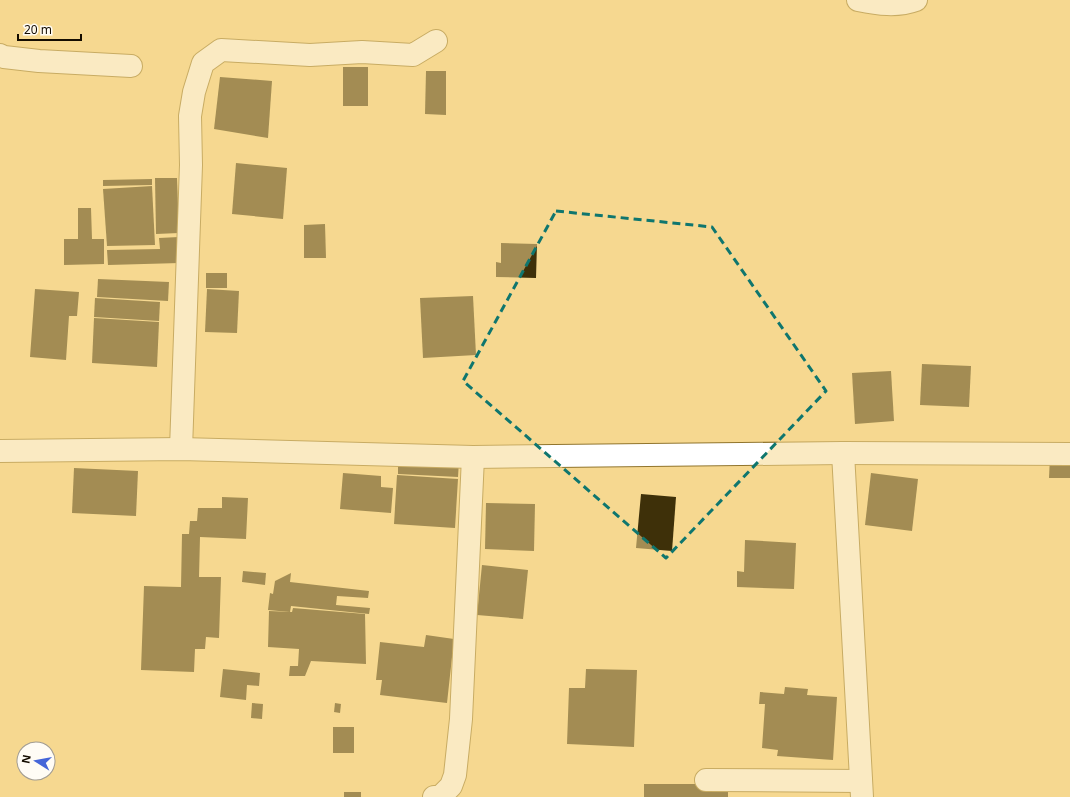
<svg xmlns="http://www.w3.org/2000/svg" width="1070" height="797" viewBox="0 0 1070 797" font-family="'Noto Sans',sans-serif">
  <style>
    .building { fill: #3e3009 }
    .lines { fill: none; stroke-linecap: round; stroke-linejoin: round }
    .minor-casing { stroke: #91752d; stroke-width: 24 }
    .minor { stroke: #fff; stroke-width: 22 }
    .marked { fill: none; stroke: #0f766e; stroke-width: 3; stroke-dasharray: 8 5; stroke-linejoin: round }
  </style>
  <rect width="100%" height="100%" fill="#f6d890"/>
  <g class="building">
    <rect x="343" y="67" width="25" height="39"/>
    <polygon points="426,71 446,71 446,115 425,114"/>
    <polygon points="220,77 272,81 268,138 214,129"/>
    <polygon points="236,163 287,168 283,219 232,214"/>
    <polygon points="155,178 177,178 179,233 156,234"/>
    <polygon points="152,179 152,185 103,186 103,180"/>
    <polygon points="152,186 155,245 107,246 103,189"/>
    <polygon points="78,208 91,208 92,239 104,239 104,264 64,265 64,239 78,239"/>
    <polygon points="325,224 326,258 304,258 304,225"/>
    <polygon points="179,237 180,263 108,265 107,250 160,249 159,238"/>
    <polygon points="501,243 537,244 536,278 496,277 496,262 501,263"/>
    <rect x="206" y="273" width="21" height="15"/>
    <polygon points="98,279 169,282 168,301 97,297"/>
    <polygon points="35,289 79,292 77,316 69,316 66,360 30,357"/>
    <polygon points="207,289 239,291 237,333 205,332"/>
    <polygon points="473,296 476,355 423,358 420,298"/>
    <polygon points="95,298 160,302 159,321 94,317"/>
    <polygon points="94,318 159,322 157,367 92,363"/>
    <polygon points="922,364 971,366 969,407 920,405"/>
    <polygon points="891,371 894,421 855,424 852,373"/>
    <polygon points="1050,456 1070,456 1070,478 1049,478"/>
    <polygon points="398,457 459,460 458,477 398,474"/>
    <polygon points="74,468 138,471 136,516 72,513"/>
    <polygon points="343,473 381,476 381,487 393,488 391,513 340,509"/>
    <polygon points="871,473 918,479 912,531 865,525"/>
    <polygon points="397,475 458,479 455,528 394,524"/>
    <polygon points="641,494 676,497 672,551 636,548"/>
    <polygon points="222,497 248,498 246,539 200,537 199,577 221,577 219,638 206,637 205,649 195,649 194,672 141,670 144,586 181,587 182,534 189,534 190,521 197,521 198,508 222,508"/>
    <polygon points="486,503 535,504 534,551 485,549"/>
    <polygon points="745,540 796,543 794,589 737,587 737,571 744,572"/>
    <polygon points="482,565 528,570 523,619 477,615"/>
    <polygon points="243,571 266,573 265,585 242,582"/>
    <polygon points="291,573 290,582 369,591 368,598 337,596 336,605 370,608 369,614 291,606 290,612 268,610 270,593 273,594 275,581"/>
    <polygon points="293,608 365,614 366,664 311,661 305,676 289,676 290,666 298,666 299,649 268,647 269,611 292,612"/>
    <polygon points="426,635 454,639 447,703 380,695 382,680 376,680 380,642 424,647"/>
    <polygon points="223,669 260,673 259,686 247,685 246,700 220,697"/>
    <polygon points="586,669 637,670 634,747 567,744 569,688 585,688"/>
    <polygon points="785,687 808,689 807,695 837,697 833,760 777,756 778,750 762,748 765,704 759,704 760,692 784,694"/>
    <polygon points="252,703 263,704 262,719 251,718"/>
    <polygon points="335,703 341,704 340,713 334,712"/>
    <rect x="333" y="727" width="21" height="26"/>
    <rect x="644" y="784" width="84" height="13"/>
    <rect x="344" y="792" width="17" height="5"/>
  </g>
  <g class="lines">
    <defs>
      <g id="minor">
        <path d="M858,0c20,4 39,7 58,0"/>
        <polyline points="0,55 4,57 39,61 131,66"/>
        <polyline points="181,449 191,165 190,116 194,92 203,63 221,50 310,55 362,52 413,55 436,41"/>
        <polyline points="0,451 181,449 473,457 843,453 1070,454"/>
        <polyline points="843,453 862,797"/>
        <polyline points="706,780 861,781"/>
        <polyline points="434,797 440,797 451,786 455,775 461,719 473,457"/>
      </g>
    </defs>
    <use href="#minor" class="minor-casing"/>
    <use href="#minor" class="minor"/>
  </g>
  <path d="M0 0H1070V797H0ZM556,211l156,16 114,164 -160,167 -203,-177z" fill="#f6d890" fill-opacity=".55" fill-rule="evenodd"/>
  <path class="marked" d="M556,211l156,16 114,164 -160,167 -203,-177z"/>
  <g transform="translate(36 761) rotate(281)"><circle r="19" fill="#fffcf5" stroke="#a19c93"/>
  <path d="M0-3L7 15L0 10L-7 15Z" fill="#4565d8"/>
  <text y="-6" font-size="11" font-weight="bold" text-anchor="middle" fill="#140c00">N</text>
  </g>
  <path d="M18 34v6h63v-6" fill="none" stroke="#140c00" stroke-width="2"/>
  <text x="24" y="34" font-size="12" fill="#140c00" stroke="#fffcf5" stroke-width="3" paint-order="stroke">20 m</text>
</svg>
